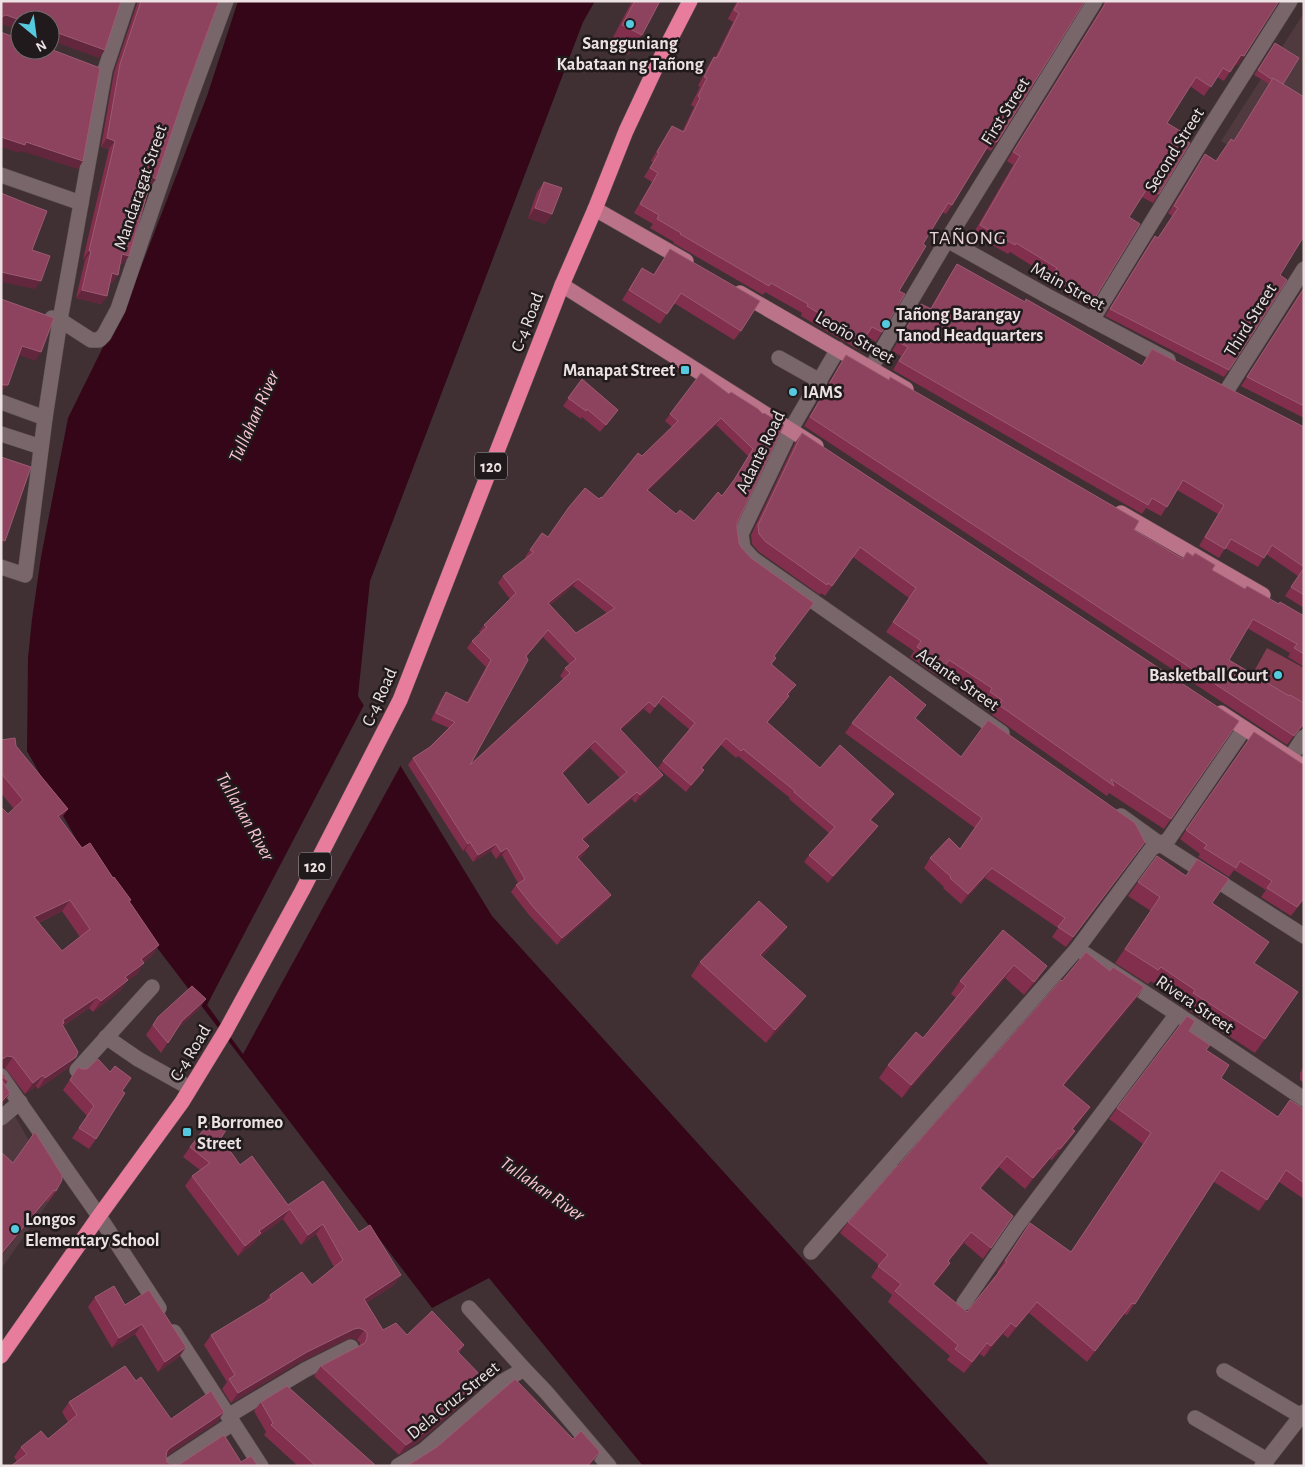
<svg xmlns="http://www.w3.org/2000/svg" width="1305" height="1467" viewBox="0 0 1305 1467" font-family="'Alegreya Sans',sans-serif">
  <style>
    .built { fill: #503a40 }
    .green { fill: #843d53 }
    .water { fill: #340618 }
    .pier { fill: #403034 }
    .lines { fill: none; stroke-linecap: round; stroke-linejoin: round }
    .minor-casing { stroke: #594d4f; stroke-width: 16 }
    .major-casing { stroke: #594d4f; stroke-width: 16 }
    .highway-casing { stroke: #594d4f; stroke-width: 16 }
    .minor { stroke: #78666a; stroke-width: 15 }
    .major { stroke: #bb7389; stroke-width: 15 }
    .highway { stroke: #e87c9d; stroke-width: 15 }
    .wall { fill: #812f4d; fill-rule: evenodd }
    .shaded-wall { fill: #62273c }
    .building { fill: #8d425e; stroke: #9c5b73; fill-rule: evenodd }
    .poi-dot { fill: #55cadf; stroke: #211a1c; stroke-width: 2 }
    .labels { text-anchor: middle; stroke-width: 5; stroke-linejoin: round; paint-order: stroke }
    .shield { fill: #211a1c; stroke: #afa6a8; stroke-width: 1 }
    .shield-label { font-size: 16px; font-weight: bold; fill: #ece2e4 }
    .poi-label { font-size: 18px; font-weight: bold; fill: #ece2e4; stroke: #211a1c; text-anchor: start }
    .street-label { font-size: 18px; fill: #ece2e4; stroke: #211a1c }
    .water-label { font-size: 19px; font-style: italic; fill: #fac6d3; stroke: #211a1c }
    .quarter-label { font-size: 20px; letter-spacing: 1px; fill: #e7d2d7; stroke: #211a1c }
  </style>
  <rect width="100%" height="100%" fill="#403034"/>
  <g class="built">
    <polygon points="1304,13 1304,192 1221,141"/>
    <polygon points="12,1111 57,1190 1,1269 1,1122"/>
  </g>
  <polygon class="green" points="1267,648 1304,668 1304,713 1248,682"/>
  <polygon class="water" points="238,1 595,1 583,22 370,581 358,696 492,916 990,1466 643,1466 489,1278 432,1308 81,848 27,751 28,658 32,619 41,557 68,418 136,280 207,96"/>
  <polygon class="pier" points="365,703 402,763 243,1054 207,1005"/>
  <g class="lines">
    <defs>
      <g id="minor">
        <polyline points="1,175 81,203"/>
        <polyline points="947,240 1049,297 1168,360"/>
        <polyline points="52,318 60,320 91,340 99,340 104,335 118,309 189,101 226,1"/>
        <polyline points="1092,320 1207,132 1290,1"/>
        <polyline points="838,349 791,429 785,442 741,534 743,548 753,559 1002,733"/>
        <polyline points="779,358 820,381"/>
        <polyline points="871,368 947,240 1095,1"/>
        <polyline points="1227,390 1304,269"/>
        <polyline points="1,402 45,418"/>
        <polyline points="1,434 41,447"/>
        <polyline points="1,567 25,575 45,418 60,320 105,70 128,1"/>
        <polyline points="1290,758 1304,737"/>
        <polyline points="1121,816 1160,844 1304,936"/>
        <polyline points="1085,954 1177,1014 1304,1099"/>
        <polyline points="106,1037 138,1059 190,1088"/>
        <polyline points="77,1070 152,987"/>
        <polyline points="1,1076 99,1216 159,1308"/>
        <polyline points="1,1118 20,1102"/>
        <polyline points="811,1252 1077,949 1152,848 1168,840 1244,729"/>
        <polyline points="964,1303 1017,1226 1177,1014"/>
        <polyline points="469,1308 524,1369"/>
        <polyline points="174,1332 261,1466"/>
        <polyline points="1224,1371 1301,1416"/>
        <polyline points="228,1416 305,1370 351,1347"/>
        <polyline points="1195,1418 1267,1460"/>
        <polyline points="168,1466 233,1423"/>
        <polyline points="398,1466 424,1450 502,1382 524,1369 546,1392 609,1466"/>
        <polyline points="1262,1466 1304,1412"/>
      </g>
      <g id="major">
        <polyline points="595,209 686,261"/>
        <polyline points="562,285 816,446"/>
        <polyline points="740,293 906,389"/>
        <polyline points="1121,513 1263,595"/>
        <polyline points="1221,713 1304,767"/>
      </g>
      <polyline id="highway" points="1,1356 99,1216 182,1102 226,1030 302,891 400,700 562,285 595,209 626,131 656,67 690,1"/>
    </defs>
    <use href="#minor" class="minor-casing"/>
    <use href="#major" class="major-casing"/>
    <use href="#highway" class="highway-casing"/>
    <use href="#minor" class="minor"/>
    <use href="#major" class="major"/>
    <use href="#highway" class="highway"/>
  </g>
  <g class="wall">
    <polygon points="137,1 219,1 186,90 156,179 150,187 149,187 123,264 120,264 112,283 110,283 107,296 101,304 76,298 85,260 83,259 109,149 101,147 114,72 137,4"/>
    <polygon points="632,1 660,1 642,35 628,55 609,45"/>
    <polygon points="737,1 1085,1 997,142 991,151 987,149 952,205 946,214 943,212 923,244 899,291 882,332 876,342 866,336 857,349 801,316 802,313 765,292 763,295 673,243 674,242 650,228 653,224 634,213 652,182 644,177 653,162 651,161 666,135 672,126 682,132 694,107 691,105 700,87 698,86 708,66 714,57 715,58 733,22 728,19"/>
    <polygon points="1104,1 1279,1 1238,65 1235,64 1224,81 1217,77 1204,96 1190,86 1167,123 1159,194 1153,203 1142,197 1129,217 1095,298 1089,307 1047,283 1050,277 1010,252 1008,254 973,234 1013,165 1007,161 1103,6"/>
    <polygon points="1275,43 1283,84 1280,275 1229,370 1224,377 1105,316 1150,243 1155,236 1158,238 1172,216 1168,213 1205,154 1216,161 1234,141 1269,84 1254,75"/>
    <polygon points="544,182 552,214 545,224 528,218 537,192"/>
    <polygon points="670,249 741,331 734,340 674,303 660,324 622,300 642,268 653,275"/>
    <polygon points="957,264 1024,302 1141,366 1152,349 1304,427 1304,608 1285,596 1298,576 1266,554 1258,567 1225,548 1219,558 1199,546 1218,514 1177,490 1161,516 1146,508 1142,514 893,370 901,356 892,351 915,313 921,304 930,309 951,273"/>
    <polygon points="1304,288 1304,418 1241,386"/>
    <polygon points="846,355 1134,530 1183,558 1187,552 1212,570 1245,589 1304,616 1304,667 1288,657 1290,653 1247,628 1229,660 1299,729 1287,745 804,426 840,364"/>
    <polygon points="582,379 618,410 600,432 582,417 581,419 563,406"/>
    <path d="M729,394l34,20 -26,114 2,15 35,114 2,1 -4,6 19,28 -3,3 -4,8 -17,20 53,45 74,26 -5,7 -18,19 7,6 -5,7 -45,50 -24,-21 5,-7 20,-22 -40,-34 1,-1 -52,-42 -2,2 -15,-13 -19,23 2,2 -5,7 -13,15 -28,-24 5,-7 27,-31 -32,-27 -8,11 -6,-5 -23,21 42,45 -5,7 -23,21 -3,-4 -48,41 1,13 -6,6 32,36 -5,7 -49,43 -28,-30 -18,-23 5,-7 2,-2 -16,-28 -6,4 -5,-8 -18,11 -8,-12 -2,1 -55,-86 5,-7 17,-11 19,-19 -18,-8 10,-21 5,-7 21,10 19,-35 -19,-19 5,-7 9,-8 -2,-1 5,-7 26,-26 -12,-16 5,-7 24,-18 -2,-1 17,-24 6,4 54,-39 70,-71 -7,-6 5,-7zM716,425l32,31 -17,29 -9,11 -28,25 -18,-7 -28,-23zM573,586l34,27 -31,20 -26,-28zM543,637l27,28 -5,3 -5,8 3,3 -93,86 56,-108zM590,748l30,30 -32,27 -25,-31z"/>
    <polygon points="802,433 1239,721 1164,829 1109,793 1107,796 992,715 995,710 983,702 985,698 942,670 938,676 910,657 914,651 886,632 909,598 853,557 825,596 821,593 820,595 759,552 752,544 751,535 795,443"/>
    <polygon points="916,719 961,757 1145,842 1066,947 1052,937 1058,928 985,878 961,904 943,888 944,887 924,868 930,858 960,849 975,828 845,733 852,723"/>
    <polygon points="1254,732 1304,899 1291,916 1261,897 1266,890 1234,870 1229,877 1198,857 1200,854 1180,839"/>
    <path d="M1,740l15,6 52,63 -8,10 22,29 47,54 23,54 -8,6 -7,12 -10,7 -7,10 -27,21 -4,-4 -26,18 5,42 -30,21 -2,-3 -11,8 -20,-26 3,-254 6,-5 -13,-16zM62,911l18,26 -18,14 -24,-28z"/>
    <polygon points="1138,882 1212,903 1254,963 1298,992 1255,1053 1184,1007 1186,1004 1151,981 1148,984 1115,963 1151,911 1128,896"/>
    <polygon points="787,927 777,940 762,957 796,1010 766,1043 691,976 700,962"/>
    <polygon points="1003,930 1038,979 1024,995 1005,978 902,1098 879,1078 888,1065 923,1038 956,998 951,994 960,981"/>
    <polygon points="1062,981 1136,999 1064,1085 1082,1118 1073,1129 1075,1131 1067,1142 1052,1160 1050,1159 1025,1189 999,1167 981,1189 1013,1216 983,1259 964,1243 948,1262 950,1263 934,1285 967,1312 998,1273 997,1272 1030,1223 1071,1252 1143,1144 1109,1119 1117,1108 1189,1031 1206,1050 1221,1078 1278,1117 1304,1109 1304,1199 1279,1182 1259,1211 1214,1182 1127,1315 1124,1314 1087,1362 1029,1313 1008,1338 1003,1334 984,1357 980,1354 964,1373 947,1360 950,1356 888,1302 892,1295 871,1277 879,1265 840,1233 848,1222 898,1166"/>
    <polygon points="199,1009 176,1030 161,1053 146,1035 158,1017"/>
    <polygon points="1304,1066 1304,1083 1300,1080 1300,1073"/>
    <polygon points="78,1067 122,1091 96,1139 89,1149 72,1138 87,1116 63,1090"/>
    <polygon points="1,1071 8,1081 5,1085 3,1104 1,1106"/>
    <polygon points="221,1138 240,1165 288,1205 323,1181 394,1285 366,1303 383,1330 464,1345 459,1353 478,1390 418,1442 399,1455 314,1376 321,1366 360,1346 360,1343 357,1340 352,1338 347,1339 300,1362 231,1403 222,1389 227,1382 204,1345 211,1335 265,1302 270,1295 312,1285 334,1267 316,1234 301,1245 283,1219 258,1237 254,1243 238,1256 185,1186 192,1176 200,1170 183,1157 190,1147"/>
    <polygon points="13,1163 56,1191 48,1202 46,1201"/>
    <polygon points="95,1297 125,1305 186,1347 179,1357 158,1372 135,1334 112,1348 88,1307"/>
    <polygon points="136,1381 171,1419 224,1412 217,1422 166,1456 167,1462 171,1465 241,1462 258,1466 11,1466 17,1461 14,1457 21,1447 48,1439 68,1422 62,1412 69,1402"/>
    <polygon points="261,1402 375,1466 298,1466 264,1435 266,1432 254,1411"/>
  </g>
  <g class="shaded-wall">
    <polygon points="6,15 20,20 20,30 1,24 1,17"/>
    <polygon points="58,33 105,50 99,58 52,41 50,41 50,34"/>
    <polygon points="1241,55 1244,56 1238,65 1235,64"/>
    <polygon points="1,137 26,142 83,161 78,169 21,151 19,153 1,147"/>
    <polygon points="107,138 115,141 109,149 101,147"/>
    <polygon points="152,177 156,179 150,187 146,186"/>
    <polygon points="535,208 552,214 545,224 528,218"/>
    <polygon points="89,251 91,251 85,260 83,259"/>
    <polygon points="122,254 129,256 123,264 116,263"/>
    <polygon points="1,272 41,281 35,289 1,282"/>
    <polygon points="112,273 118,275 112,283 106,282"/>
    <polygon points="82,290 107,296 101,304 76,298"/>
    <polygon points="22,346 41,352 35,361 17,354"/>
    <polygon points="1,384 8,385 1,393"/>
    <polygon points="721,418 716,425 642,497 647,490"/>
    <polygon points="1,539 5,541 1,547"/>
    <polygon points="578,579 573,586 543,610 548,603"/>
    <polygon points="548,630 543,637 521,663 526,656"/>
    <polygon points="789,696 784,703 762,730 767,722"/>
    <polygon points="649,702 644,709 615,736 620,729"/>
    <polygon points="1304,723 1304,728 1299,729 1287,745"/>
    <polygon points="726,738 721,745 696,775 701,768"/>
    <polygon points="595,741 590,748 557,780 562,773"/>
    <polygon points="704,770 699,777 686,792 691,785"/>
    <polygon points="663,775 658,782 635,803 640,795"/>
    <polygon points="637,792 632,799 577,846 582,839"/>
    <polygon points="894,794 889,801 865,827 870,820"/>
    <polygon points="68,809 60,820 58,816"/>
    <polygon points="878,826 873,833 828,883 833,876"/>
    <polygon points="470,842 465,850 463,851 468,844"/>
    <polygon points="496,844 491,851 473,862 478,855"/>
    <polygon points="589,846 585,853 572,864 577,857"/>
    <polygon points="507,848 502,855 496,859 501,852"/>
    <polygon points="992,868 985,878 961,904 968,894"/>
    <polygon points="611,895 606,902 557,945 562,938"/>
    <polygon points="70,900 62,911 26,928 34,917"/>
    <polygon points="787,927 777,940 751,968 760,955"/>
    <polygon points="159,945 152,956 134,970 141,959"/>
    <polygon points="144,963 137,974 127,981 120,991 93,1012 101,1001 125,977"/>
    <polygon points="1014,965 1005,978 902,1098 911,1085"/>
    <polygon points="1047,966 1038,979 1024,995 1034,982"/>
    <polygon points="1144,987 1136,999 1055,1096 1063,1085"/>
    <polygon points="806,996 796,1010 766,1043 775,1030"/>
    <polygon points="97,997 89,1008 61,1027 63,1020"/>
    <polygon points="206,999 199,1009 175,1031 182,1021"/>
    <polygon points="7,1056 13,1057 5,1068 1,1067 1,1060"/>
    <polygon points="76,1057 68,1068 38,1089 45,1078"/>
    <polygon points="43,1075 36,1086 25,1094 33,1083"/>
    <polygon points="10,1093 3,1104 1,1106 1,1102"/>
    <polygon points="1090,1107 1082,1118 1064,1140 1072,1129"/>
    <polygon points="1075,1131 1067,1142 1052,1160 1060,1149"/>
    <polygon points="1058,1148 1050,1159 1025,1189 1033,1178"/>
    <polygon points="1007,1156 999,1167 972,1199 980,1188"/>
    <polygon points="54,1190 46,1201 1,1256 1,1254"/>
    <polygon points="290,1209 283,1219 258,1237 254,1243 238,1256 245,1246 259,1231"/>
    <polygon points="323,1224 316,1234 301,1245 308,1235"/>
    <polygon points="971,1232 964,1243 940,1272 948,1261"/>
    <polygon points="950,1263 943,1274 925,1295 933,1284"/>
    <polygon points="401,1275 394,1285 357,1309 364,1299"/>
    <polygon points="1037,1302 1029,1313 1008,1338 1016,1327"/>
    <polygon points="1132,1303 1124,1314 1087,1362 1095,1351"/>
    <polygon points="1011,1323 1003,1334 984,1357 991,1346"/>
    <polygon points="142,1324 135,1334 112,1348 119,1338"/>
    <polygon points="359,1328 364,1330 357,1340 352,1338 347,1339 300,1362 231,1403 238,1393 307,1352 354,1329"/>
    <polygon points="987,1343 980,1354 964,1373 972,1362"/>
    <polygon points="186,1347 179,1357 158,1372 165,1362"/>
    <polygon points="485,1380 478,1390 418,1442 399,1455 406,1445"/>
    <polygon points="224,1412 217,1422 163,1458 170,1448"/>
    <polygon points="600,1452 590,1466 587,1466"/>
  </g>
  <g class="building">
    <polygon points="1,1 121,1 105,50 58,33 50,34 50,20 20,20 6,15 1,17"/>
    <polygon points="141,1 219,1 186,90 156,179 152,177 129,256 122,254 118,275 112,273 107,296 82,290 91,251 89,251 115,141 107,138 120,64"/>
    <polygon points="635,1 660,1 642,35 622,25"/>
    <polygon points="739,1 1085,1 997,142 992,139 952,205 948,203 923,244 926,246 899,291 905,294 882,332 872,327 863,340 807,306 808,304 771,283 769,286 680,234 681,233 657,219 659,215 640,204 658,173 650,168 659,153 657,152 672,126 684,132 700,98 698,96 707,78 704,77 714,57 717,58 739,13 734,10"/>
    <polygon points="1107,1 1279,1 1244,56 1241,55 1230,72 1223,68 1211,87 1196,77 1167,123 1190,137 1187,141 1190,143 1159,194 1148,187 1129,217 1140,224 1095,298 1053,274 1057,268 1016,243 1015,245 980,225 1020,156 1013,152"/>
    <polygon points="1,32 3,33 20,39 20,50 50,50 50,49 100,68 83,161 26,142 25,145 1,137"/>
    <polygon points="1275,43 1299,58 1283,84 1273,78 1273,80 1258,70"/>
    <polygon points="1273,78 1304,97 1304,236 1280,275 1287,280 1229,370 1110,309 1155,236 1158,238 1178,208 1174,206 1205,154 1216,161 1231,139 1234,141"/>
    <polygon points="544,182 562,188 552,214 535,208"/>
    <polygon points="1,193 28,204 47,211 32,250 50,256 41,281 1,272"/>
    <polygon points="670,249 760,301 741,331 681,293 667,314 629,290 642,268 654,275"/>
    <polygon points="957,264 1025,302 1026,299 1142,366 1152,349 1304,427 1304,567 1272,545 1264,558 1231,539 1225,549 1205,537 1224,505 1183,480 1167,507 1152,498 1148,505 899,361 908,347 898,342 921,304 931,309"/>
    <polygon points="1304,288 1304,406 1247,377"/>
    <polygon points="1,299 54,318 41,352 22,346 8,385 4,385 1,384"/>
    <polygon points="846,355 889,380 890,377 1139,521 1134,530 1183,559 1187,552 1193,556 1195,553 1215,565 1212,570 1245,589 1247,586 1279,604 1280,602 1304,616 1304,654 1294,648 1297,644 1253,619 1229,660 1289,696 1290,695 1304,703 1304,723 1294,736 810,417"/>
    <path d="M701,373l28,21 2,-2 27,17 5,5 1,-1 20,12 -47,98v5l2,15 2,4 10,11 63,45 -40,53 2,2 -5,6 25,21 -9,9 2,2 -22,26 53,46 20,-23 54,49 -24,26 8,6 -45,50 -24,-21 26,-28 -41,-35 1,-1 -52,-42 -2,2 -15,-13 -25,30 3,2 -13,15 -28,-24 32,-38 -32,-27 -8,11 -6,-5 -29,27 43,46 -23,20 -3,-3 -55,47 7,7 -12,11 34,38 -49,43 -28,-30 -18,-23 9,-6 -18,-31 -6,4 -5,-8 -18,11 -8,-13 -2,2 -55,-86 17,-11 25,-25 -19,-9 10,-21 22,11 23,-43 -19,-19 15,-14 -3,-2 32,-32 -13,-17 31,-24 -4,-2 12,-17 6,4 21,-30 16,-19 14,11 2,-2 1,1 36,-45 4,3 36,-35 -8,-7zM721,418l32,31 -19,31 -12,16 -4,-4 -24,29 -14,-11 -4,4 -29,-24zM578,579l37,29 -39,25 -28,-30zM548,630l28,29 -11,9 5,5 -100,92 58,-105 -2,-4zM595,741l32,31 -39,33 -26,-32z"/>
    <polygon points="582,379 618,410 606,425 587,409 586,411 568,398"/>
    <polygon points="802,433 1239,721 1171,819 1111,779 1114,786 999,705 1002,700 990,692 992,688 949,660 945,666 917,647 921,641 893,622 916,588 860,547 832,586 828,583 827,585 766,542 759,534 758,525"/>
    <polygon points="1,457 31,467 5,541 1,539"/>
    <polygon points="1304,568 1304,595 1291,587"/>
    <polygon points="890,676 926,705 915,718 961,757 988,720 1135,823 1145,842 1073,937 1058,927 1065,918 992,868 968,894 950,878 951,877 930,858 949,838 960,849 982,818 852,723"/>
    <polygon points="1254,732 1304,765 1304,898 1297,907 1267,888 1272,881 1240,861 1236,868 1204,848 1207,845 1186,830"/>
    <path d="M15,738l1,8 52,63 -10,7 24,32 8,-5 23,35 1,-1 17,23 -2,1 30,44 -18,14 3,4 -19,14 3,3 -27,21 -4,-4 -34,23 1,3 -2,1 16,28 -2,5 -31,21 -2,-3 -10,8 -20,-26 -6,-1 -6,4v-253l7,7 15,-14 -22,-27v-33zM70,900l20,29 -28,22 -28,-34z"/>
    <polygon points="1157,856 1186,876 1197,859 1229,879 1212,903 1269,942 1254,963 1298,992 1265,1039 1193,993 1195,990 1161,967 1158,970 1125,949 1160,897 1138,882"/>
    <polygon points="759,901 787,927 760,955 806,996 775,1030 700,962"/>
    <polygon points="1003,930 1047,966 1034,982 1014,965 911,1085 888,1065 916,1032 923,1038 966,986 960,981"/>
    <polygon points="1086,952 1110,971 1113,967 1144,987 1063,1085 1090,1107 1072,1129 1075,1131 1060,1149 1058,1148 1033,1178 1007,1156 980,1188 1013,1216 991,1248 971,1232 948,1261 950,1263 933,1284 967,1312 1007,1262 1005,1261 1030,1223 1071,1252 1151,1133 1117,1108 1187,1016 1195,1021 1189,1031 1210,1045 1206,1050 1229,1065 1221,1078 1278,1117 1290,1100 1304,1109 1304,1183 1286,1170 1267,1200 1221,1170 1135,1304 1132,1303 1095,1351 1037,1302 1016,1327 1011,1323 991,1346 987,1343 972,1362 955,1349 958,1345 895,1291 901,1284 878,1266 888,1255 848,1222 897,1166 898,1166 926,1133 1061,980 1062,981"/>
    <polygon points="192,986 206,999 182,1021 168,1043 153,1025 158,1017"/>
    <polygon points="98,1059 110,1072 115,1066 131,1078 122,1091 125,1093 96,1139 79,1128 94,1106 70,1080 78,1067 82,1069 87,1069"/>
    <polygon points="1,1071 8,1081 1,1076"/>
    <polygon points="1,1079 10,1093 1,1102"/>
    <polygon points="212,1119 226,1130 221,1138 240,1165 252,1156 288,1205 323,1181 359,1232 370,1225 401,1275 364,1299 383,1330 396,1323 407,1335 432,1311 464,1345 457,1351 485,1380 425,1432 406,1445 321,1366 365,1343 367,1338 367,1333 364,1330 359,1328 354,1329 307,1352 238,1393 229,1379 235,1375 211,1335 272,1298 270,1295 302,1272 312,1285 343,1260 323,1224 308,1235 290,1209 259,1231 261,1233 245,1246 192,1176 210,1163 190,1147"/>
    <polygon points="35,1132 62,1175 62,1180 56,1191 54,1190 1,1254 1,1152 13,1163"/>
    <polygon points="114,1286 125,1305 149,1290 186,1347 165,1362 142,1324 119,1338 95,1297"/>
    <polygon points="125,1366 136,1381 141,1377 171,1419 211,1391 224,1412 170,1448 167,1451 166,1456 167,1462 171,1465 180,1464 224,1435 241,1462 251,1456 258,1466 11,1466 27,1454 21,1447 41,1431 48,1439 77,1415 69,1402"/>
    <polygon points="515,1379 573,1439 581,1431 600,1452 587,1466 404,1465 410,1464 437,1447"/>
    <polygon points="287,1386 374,1464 375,1466 316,1466 271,1425 273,1423 261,1402"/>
  </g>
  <g class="poi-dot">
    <circle cx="630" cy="24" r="5"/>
    <circle cx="886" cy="324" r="5"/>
    <rect x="680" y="365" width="10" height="10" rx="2.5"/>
    <circle cx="793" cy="392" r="5"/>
    <circle cx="1278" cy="675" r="5"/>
    <rect x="182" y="1127" width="10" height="10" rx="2.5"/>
    <circle cx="15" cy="1229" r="5"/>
  </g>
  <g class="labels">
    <g class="shield">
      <rect x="475" y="452.5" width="32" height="27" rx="4"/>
      <rect x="299" y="852.5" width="32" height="27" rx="4"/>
    </g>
    <g class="shield-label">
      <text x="491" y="472">120</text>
      <text x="315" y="872">120</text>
    </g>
    <g class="poi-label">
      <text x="630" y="49" text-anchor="middle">Sangguniang<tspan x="630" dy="21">Kabataan ng Tañong</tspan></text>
      <text x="896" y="320">Tañong Barangay<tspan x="896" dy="21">Tanod Headquarters</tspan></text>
      <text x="675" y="376" text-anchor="end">Manapat Street</text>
      <text x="803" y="398">IAMS</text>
      <text x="1268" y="681" text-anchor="end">Basketball Court</text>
      <text x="197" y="1128">P. Borromeo<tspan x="197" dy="21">Street</tspan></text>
      <text x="25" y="1225">Longos<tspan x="25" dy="21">Elementary School</tspan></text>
    </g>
    <g class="street-label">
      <text transform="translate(1005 111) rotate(-58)" y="6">First Street</text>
      <text transform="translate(1174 150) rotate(-58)" y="6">Second Street</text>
      <text transform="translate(140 187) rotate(-71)" y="6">Mandaragat Street</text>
      <text transform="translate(1068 286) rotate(29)" y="6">Main Street</text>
      <text transform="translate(1250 320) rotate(-58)" y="6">Third Street</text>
      <text transform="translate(527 322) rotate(-69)" y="6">C-4 Road</text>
      <text transform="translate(855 337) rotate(30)" y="6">Leoño Street</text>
      <text transform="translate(760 452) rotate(-64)" y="6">Adante Road</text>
      <text transform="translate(958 679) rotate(35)" y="6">Adante Street</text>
      <text transform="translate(379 697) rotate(-66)" y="6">C-4 Road</text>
      <text transform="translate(1195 1004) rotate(34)" y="6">Rivera Street</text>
      <text transform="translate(190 1053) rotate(-59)" y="6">C-4 Road</text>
      <text transform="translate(453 1400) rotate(-39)" y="6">Dela Cruz Street</text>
    </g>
    <g class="water-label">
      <text transform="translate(253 416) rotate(-66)" y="7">Tullahan River</text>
      <text transform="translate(246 816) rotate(60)" y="7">Tullahan River</text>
      <text transform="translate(543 1188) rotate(35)" y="7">Tullahan River</text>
    </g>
    <g class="quarter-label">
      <text x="968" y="244">TAÑONG</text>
    </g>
  </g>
  <rect width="1305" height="1467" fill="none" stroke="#ece2e4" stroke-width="5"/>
  <g transform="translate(35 35) rotate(151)"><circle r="24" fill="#211a1c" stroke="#726a6c"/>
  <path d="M0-4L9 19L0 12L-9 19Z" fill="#55cadf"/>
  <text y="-8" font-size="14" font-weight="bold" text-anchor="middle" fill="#ece2e4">N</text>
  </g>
</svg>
